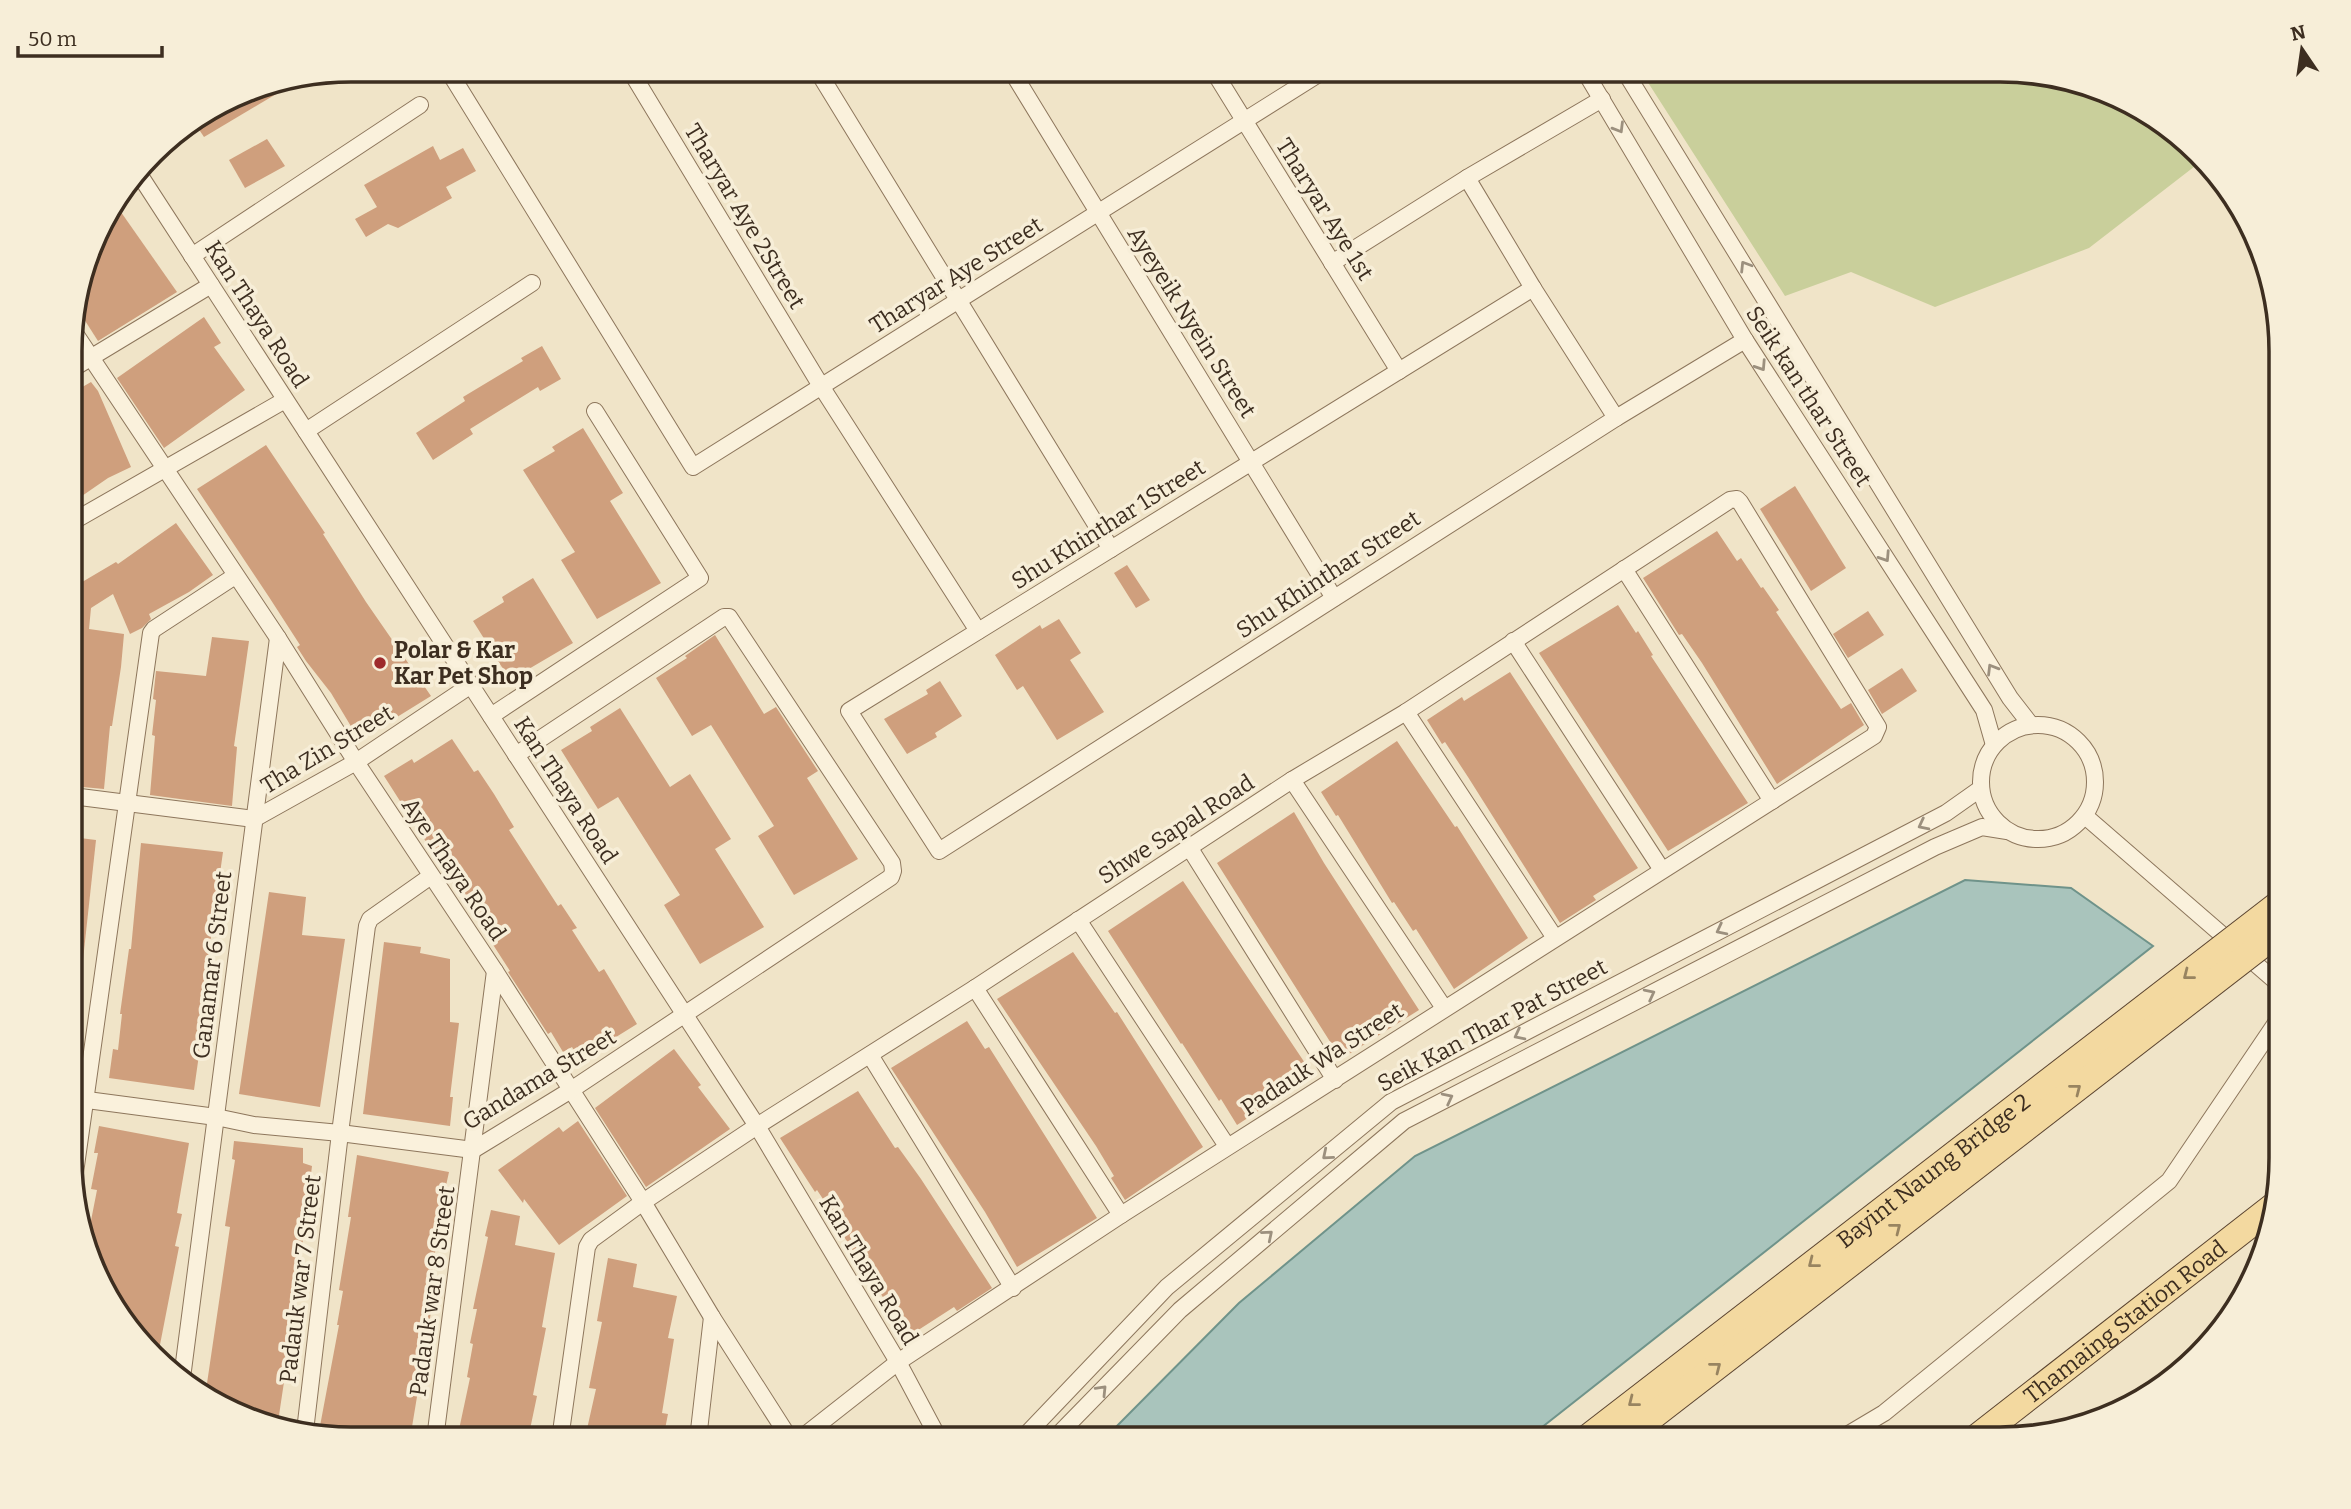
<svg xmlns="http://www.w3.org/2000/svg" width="2351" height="1509" viewBox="0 0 2351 1509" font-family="Bitter,serif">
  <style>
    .green { fill: #c9cf9b }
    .water { fill: #a9c4bc; stroke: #6f938a; stroke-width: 2 }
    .building { fill: #cf9f7d }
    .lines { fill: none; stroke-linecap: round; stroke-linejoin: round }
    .street-casing { stroke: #8d765c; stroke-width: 18 }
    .primary-casing { stroke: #5b4430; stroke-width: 28 }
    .street { stroke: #faf1dc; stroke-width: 16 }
    .primary { stroke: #f3d9a0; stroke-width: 26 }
    .primary-bridge-casing { stroke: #5b4430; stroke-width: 28; stroke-linecap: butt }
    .primary-bridge { stroke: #f3d9a0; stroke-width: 26 }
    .oneway { stroke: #9c907e }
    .oneway2 { stroke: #988460 }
    .poi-dot { fill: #9e2a2b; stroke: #f7eed8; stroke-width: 2.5 }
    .labels { text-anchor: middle; stroke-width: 7; stroke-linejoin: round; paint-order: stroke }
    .street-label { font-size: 23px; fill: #3d2e20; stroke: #f7eed8 }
    .poi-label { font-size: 23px; font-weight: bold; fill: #3d2e20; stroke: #f7eed8; text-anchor: start }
    .rim { fill: none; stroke: #3d2e20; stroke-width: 3.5 }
  </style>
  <rect width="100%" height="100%" fill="#f0e4c8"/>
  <polygon class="green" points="1640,70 2000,70 2073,80 2156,117 2199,163 2089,248 1935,307 1851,272 1785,296"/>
  <polygon class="water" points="1965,880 2071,888 2153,946 1527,1439 1104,1439 1239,1303 1415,1156"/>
  <g class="building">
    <polygon points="293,82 293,84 204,137 194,122 244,91"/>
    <polygon points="267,139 285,166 245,188 229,160"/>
    <polygon points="433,146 440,160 463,148 476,171 446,187 452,198 398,228 388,224 366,237 355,219 377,207 364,185"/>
    <polygon points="116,205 177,292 98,341 75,305 99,226"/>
    <polygon points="204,317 221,343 214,347 245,390 164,448 117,378"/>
    <polygon points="542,346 561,379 540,391 538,387 470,429 473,434 433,460 416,433 465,401 463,397 523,361 521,358"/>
    <polygon points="91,382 98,391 131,467 108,478 79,498 72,490 72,393"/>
    <polygon points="583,428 623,493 610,501 661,583 597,619 561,560 575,552 523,470 555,451 552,447"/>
    <polygon points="266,445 325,533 323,534 366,602 431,696 368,735 361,723 352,728 331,693 306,661 297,647 300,645 269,597 197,489"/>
    <polygon points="1795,486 1846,568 1811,591 1760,509"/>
    <polygon points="176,523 213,575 189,592 149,614 151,619 142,628 130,634 113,594 91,608 89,629 124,634 121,667 112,726 110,726 104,789 72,786 72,588 116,562 118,564"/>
    <polygon points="1717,531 1737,561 1741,558 1761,588 1763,587 1779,610 1776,612 1841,709 1851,703 1864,725 1777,784 1702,663 1682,634 1679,635 1643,578"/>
    <polygon points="1127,565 1150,600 1136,608 1114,573"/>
    <polygon points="533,578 573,643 510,680 473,621 504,602 502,597"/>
    <polygon points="1618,605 1636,633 1638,631 1653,655 1651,656 1748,803 1668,851 1539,653"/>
    <polygon points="1868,611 1884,635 1848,658 1833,634"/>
    <polygon points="1059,619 1081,653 1070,660 1104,712 1057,740 1023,686 1017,690 995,655 1040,625 1042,629"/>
    <polygon points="715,635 764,714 776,707 818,771 807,778 858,859 794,895 758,836 774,826 711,725 692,736 656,678 687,658 685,656"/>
    <polygon points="212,637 249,641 234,746 237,747 232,806 150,795 155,736 152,735 156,700 153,699 156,671 206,676"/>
    <polygon points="1902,668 1917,691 1882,714 1868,690"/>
    <polygon points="1510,672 1638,868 1593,896 1596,900 1560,923 1468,777 1445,742 1442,744 1427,720 1462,697 1464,701"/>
    <polygon points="940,681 962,716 935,733 937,737 907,754 884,719 928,694 926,690"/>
    <polygon points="620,708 670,787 690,774 731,839 715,849 764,927 700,964 664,905 680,895 618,797 598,809 561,750 592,731 590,727"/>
    <polygon points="452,739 474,772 478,770 494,794 514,827 509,830 558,906 561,904 577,928 572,930 599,972 604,969 637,1024 579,1060 572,1047 563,1052 551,1032 548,1034 508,972 510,971 490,940 492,938 458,885 455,887 384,776 412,759 414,763"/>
    <polygon points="1397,741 1455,827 1457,826 1528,938 1454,989 1416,929 1413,931 1394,902 1392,903 1338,815 1336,816 1321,792"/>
    <polygon points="1294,812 1324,863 1419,1010 1341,1059 1217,863"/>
    <polygon points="72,837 96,840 82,969 72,969"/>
    <polygon points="141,843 223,852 208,958 212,959 208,991 194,1090 109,1078 113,1049 118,1050 122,1014 120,1014 129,949 131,949"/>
    <polygon points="1183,881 1313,1075 1237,1125 1221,1099 1219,1101 1182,1043 1181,1044 1108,931"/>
    <polygon points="269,892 306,897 302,935 345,939 320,1107 239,1094"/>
    <polygon points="384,942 421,947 420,953 450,959 450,1022 459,1023 450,1097 453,1097 450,1126 363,1114"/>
    <polygon points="1073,952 1115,1013 1117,1012 1203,1147 1125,1200 1111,1178 1114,1176 1096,1146 997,999"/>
    <polygon points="967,1021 985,1049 989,1047 1097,1218 1017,1267 985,1212 891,1068"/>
    <polygon points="674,1049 701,1085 698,1087 730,1129 646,1187 595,1108"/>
    <polygon points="858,1091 895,1148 898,1147 921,1179 992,1288 957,1311 954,1307 909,1336 856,1257 839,1228 841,1226 817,1190 815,1192 780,1138"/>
    <polygon points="578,1121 627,1196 559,1245 524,1199 523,1203 498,1170 559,1127 563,1132"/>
    <polygon points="99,1126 189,1143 177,1213 182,1214 175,1246 179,1247 158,1355 117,1314 88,1236 97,1190 91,1189 98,1153 94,1153"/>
    <polygon points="234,1141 303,1148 303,1163 312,1166 293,1322 278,1422 244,1416 205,1397 230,1227 225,1226 235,1160 232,1159"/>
    <polygon points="357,1155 449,1172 434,1240 437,1240 426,1311 431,1312 410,1439 380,1439 369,1437 370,1435 320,1426 339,1325 337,1325 343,1291 339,1290 351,1217 348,1217"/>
    <polygon points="491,1210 520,1216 515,1245 555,1253 542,1327 546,1328 533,1395 537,1396 528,1439 457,1439 470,1378 467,1377 473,1344 470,1343 477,1309 473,1309 488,1237 485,1236"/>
    <polygon points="608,1258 637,1264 633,1287 677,1296 668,1338 674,1339 662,1413 668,1414 663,1439 588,1439 590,1430 587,1429 596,1389 589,1388 602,1322 597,1321"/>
  </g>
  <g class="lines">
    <defs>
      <g id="street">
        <polyline points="448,70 693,467 1325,70"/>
        <polyline points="630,70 821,386 978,631"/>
        <polyline points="817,70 1111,549"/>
        <polyline points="1011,70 1334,598"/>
        <polyline points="1213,70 1399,371"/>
        <polyline points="1584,70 1745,340 1984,710 1994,745"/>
        <polyline points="1624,70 2010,698 2031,725"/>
        <polyline points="139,174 757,1126 898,1362 939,1439"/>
        <polyline points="1467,178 1533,288 1616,418"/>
        <polyline points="192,256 420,105"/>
        <polyline points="1332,263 1467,178 1602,99"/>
        <polyline points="1533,288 849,711 939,851 1616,418 1745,340"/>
        <polyline points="72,329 278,638 356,762 495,971 643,1202 712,1317 790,1439"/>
        <polyline points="72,369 211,285"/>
        <polyline points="306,431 532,283"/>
        <polyline points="72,522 285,400"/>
        <polyline points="1624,569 1772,801"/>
        <polyline points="1513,641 1662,870"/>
        <polyline points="1406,712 1555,938"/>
        <polyline points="491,716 700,578 595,411"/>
        <circle cx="2038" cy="782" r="57"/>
        <polyline points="1292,780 1444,1008"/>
        <polyline points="72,796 254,819 356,762 471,685"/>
        <polyline points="2085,816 2280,985"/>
        <polyline points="1189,847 1335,1080"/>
        <polyline points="1078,920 1227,1146"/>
        <polyline points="975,988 1121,1215"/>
        <polyline points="870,1055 1013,1288"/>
        <polyline points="72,1098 216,1117 254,1125 340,1133 473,1150 571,1090 891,877 893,871 892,863 729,617 724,617 516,755"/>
        <polyline points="72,1194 151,633 154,629 235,576"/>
        <polyline points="182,1378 278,638"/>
        <polyline points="305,1431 340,1133 367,926 370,919 431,876"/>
        <polyline points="1842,1438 1884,1413 2169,1181 2280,1017"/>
        <polyline points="435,1439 495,971"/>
        <polyline points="560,1439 587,1247 591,1240 643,1202 757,1126 975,988 1292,780 1406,712 1730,500 1737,499 1740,502 1878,727 1874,736 1121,1215 898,1362 800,1439"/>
        <polyline points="698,1439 712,1317"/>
        <polyline points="1022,1439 1167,1287 1391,1102 1946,813 1980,789"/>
        <polyline points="1054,1439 1180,1310 1404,1121 1935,847 1982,827 2007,831"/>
      </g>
      <g id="primary">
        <path id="s1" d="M1976,1438l299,-233"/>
      </g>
    </defs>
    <use href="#street" class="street-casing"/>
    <use href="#primary" class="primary-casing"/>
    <use href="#street" class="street"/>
    <use href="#primary" class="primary"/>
    <defs>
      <g id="primary-bridge">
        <path id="s2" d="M1586,1439l694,-536"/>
        <polyline points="1623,1439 2280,931"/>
      </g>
    </defs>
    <use href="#primary-bridge" class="primary-bridge-casing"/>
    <use href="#primary-bridge" class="primary-bridge"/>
  </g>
  <defs><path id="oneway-chevron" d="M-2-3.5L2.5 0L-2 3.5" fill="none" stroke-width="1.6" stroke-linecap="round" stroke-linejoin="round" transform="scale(1.75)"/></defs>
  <g class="oneway">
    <use href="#oneway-chevron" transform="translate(1619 128) rotate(59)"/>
    <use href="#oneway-chevron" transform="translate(1745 266) rotate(-122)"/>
    <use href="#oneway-chevron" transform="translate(1761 366) rotate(57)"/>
    <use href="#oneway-chevron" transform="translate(1885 557) rotate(57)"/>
    <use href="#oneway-chevron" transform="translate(1992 669) rotate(-121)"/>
    <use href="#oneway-chevron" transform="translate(1923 825) rotate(153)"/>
    <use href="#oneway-chevron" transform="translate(1721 930) rotate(153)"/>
    <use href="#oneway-chevron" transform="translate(1650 994) rotate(-27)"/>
    <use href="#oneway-chevron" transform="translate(1519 1035) rotate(153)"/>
    <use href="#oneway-chevron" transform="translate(1448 1098) rotate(-27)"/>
    <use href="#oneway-chevron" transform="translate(1327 1155) rotate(140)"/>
    <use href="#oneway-chevron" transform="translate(1268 1235) rotate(-40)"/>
    <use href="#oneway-chevron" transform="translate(1102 1390) rotate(-46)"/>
  </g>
  <g class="oneway2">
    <use href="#oneway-chevron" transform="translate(2188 975) rotate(142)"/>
    <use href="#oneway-chevron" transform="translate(2076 1089) rotate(-38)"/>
    <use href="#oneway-chevron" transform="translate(1896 1228) rotate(-38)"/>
    <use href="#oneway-chevron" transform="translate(1813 1263) rotate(142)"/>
    <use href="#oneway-chevron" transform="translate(1716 1367) rotate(-38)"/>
    <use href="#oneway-chevron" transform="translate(1633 1402) rotate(142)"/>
  </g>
  <circle class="poi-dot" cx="380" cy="663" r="7"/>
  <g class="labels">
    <g class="street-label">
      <text transform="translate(1325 209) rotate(58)" y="8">Tharyar Aye 1st</text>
      <text transform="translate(745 216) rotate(59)" y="8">Tharyar Aye 2Street</text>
      <text transform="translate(956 275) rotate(-32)" y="8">Tharyar Aye Street</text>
      <text transform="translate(257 314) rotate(57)" y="8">Kan Thaya Road</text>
      <text transform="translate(1192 322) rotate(58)" y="8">Ayeyeik Nyein Street</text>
      <text transform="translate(1809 396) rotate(57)" y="8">Seik kan thar Street</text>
      <text transform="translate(1108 524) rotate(-32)" y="8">Shu Khinthar 1Street</text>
      <text transform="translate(1328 574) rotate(-33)" y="8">Shu Khinthar Street</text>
      <text transform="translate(327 749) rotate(-31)" y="8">Tha Zin Street</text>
      <text transform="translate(566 790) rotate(57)" y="8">Kan Thaya Road</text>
      <text transform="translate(1176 829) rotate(-33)" y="8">Shwe Sapal Road</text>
      <text transform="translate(454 869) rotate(56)" y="8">Aye Thaya Road</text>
      <text transform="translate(212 965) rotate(-83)" y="8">Ganamar 6 Street</text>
      <text transform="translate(1492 1025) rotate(-28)" y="8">Seik Kan Thar Pat Street</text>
      <text transform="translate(1322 1059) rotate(-33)" y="8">Padauk Wa Street</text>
      <text transform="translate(539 1079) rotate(-31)" y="8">Gandama Street</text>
      <text dy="8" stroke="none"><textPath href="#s2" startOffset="439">Bayint Naung Bridge 2</textPath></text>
      <text transform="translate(869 1270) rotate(59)" y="8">Kan Thaya Road</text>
      <text transform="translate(300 1279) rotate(-83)" y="8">Padauk war 7 Street</text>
      <text transform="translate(432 1291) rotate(-82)" y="8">Padauk war 8 Street</text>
      <text dy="8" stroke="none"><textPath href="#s1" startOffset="189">Thamaing Station Road</textPath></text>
    </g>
    <g class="poi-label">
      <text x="394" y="658">Polar &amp; Kar<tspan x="394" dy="26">Kar Pet Shop</tspan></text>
    </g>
  </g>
  <path d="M0 0H2351V1509H0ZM351 82H2000A269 269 0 0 1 2269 351V1158A269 269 0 0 1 2000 1427H351A269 269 0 0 1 82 1158V351A269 269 0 0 1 351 82Z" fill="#f7eed8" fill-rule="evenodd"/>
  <path class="rim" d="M351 82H2000A269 269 0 0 1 2269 351V1158A269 269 0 0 1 2000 1427H351A269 269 0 0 1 82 1158V351A269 269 0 0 1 351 82Z"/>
  <g transform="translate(2302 49) rotate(347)" stroke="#f7eed8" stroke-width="5" paint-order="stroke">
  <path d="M0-5L12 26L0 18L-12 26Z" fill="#3d2e20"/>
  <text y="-10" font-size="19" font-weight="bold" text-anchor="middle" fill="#3d2e20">N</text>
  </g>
  <path d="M18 46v10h144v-10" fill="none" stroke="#3d2e20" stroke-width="3.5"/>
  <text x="28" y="46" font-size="21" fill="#3d2e20" stroke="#f7eed8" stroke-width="5" paint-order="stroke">50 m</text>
</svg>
